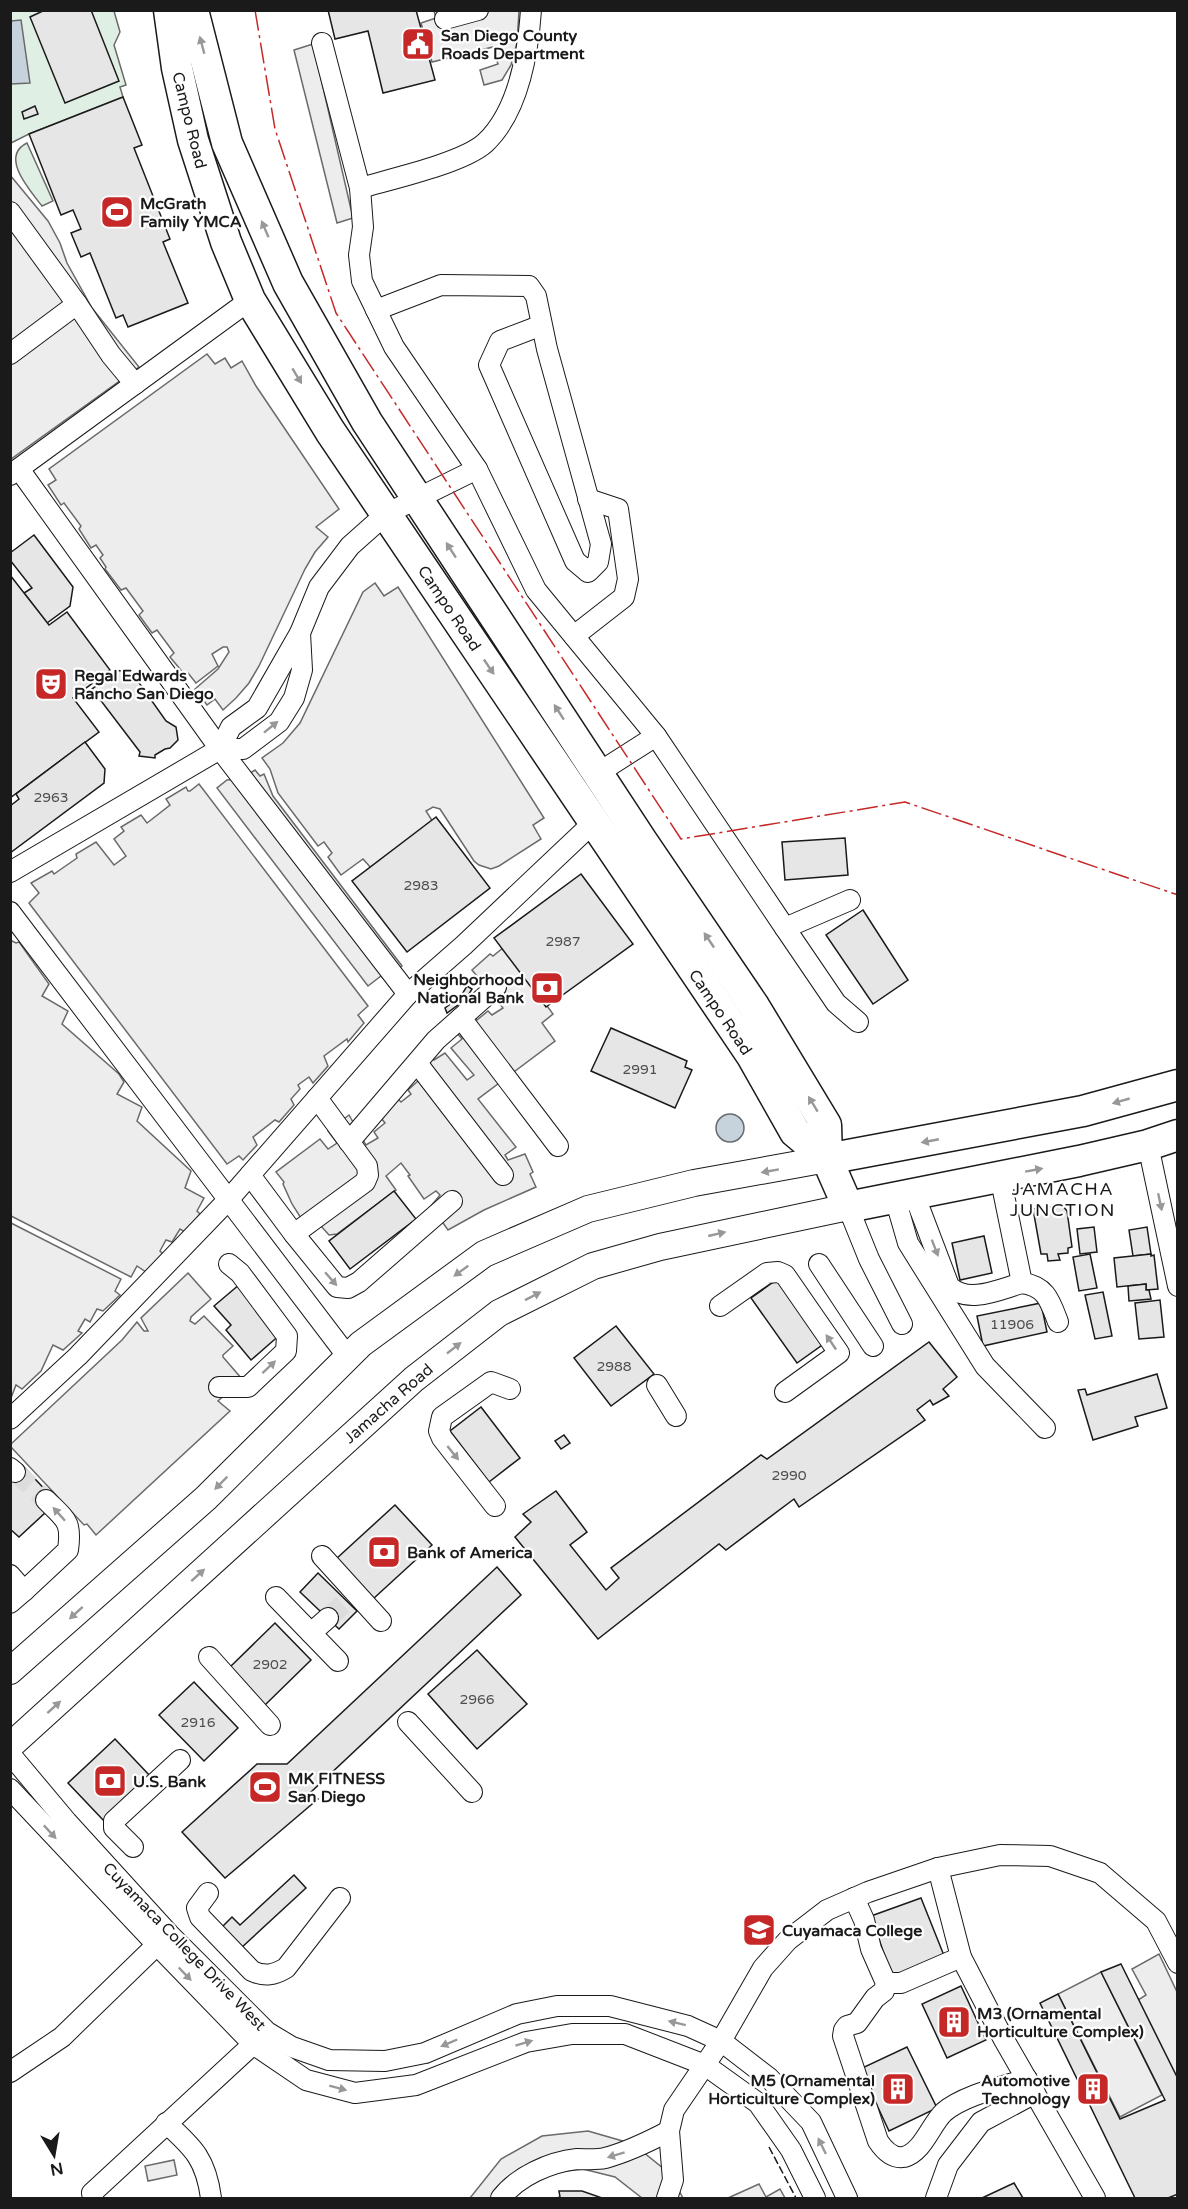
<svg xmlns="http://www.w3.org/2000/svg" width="1188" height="2209" viewBox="0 0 1188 2209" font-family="'Varela Round',sans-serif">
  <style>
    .green { fill: #e0efe3; stroke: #6a6a6a; stroke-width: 1.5 }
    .parking { fill: #ededed; stroke: #6a6a6a; stroke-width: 1.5 }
    .water { fill: #c6d2dc; stroke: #6a6a6a; stroke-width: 1.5 }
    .building { fill: #e6e6e6; stroke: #1a1a1a; stroke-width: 1.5 }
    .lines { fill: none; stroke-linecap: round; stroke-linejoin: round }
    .minor-tunnel { stroke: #ddd; stroke-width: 20; stroke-dasharray: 20 10; stroke-linecap: butt }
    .minor-casing { stroke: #1a1a1a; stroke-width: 22 }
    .major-casing { stroke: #1a1a1a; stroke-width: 28 }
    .highway-casing { stroke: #1a1a1a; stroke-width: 33 }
    .minor { stroke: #fff; stroke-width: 20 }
    .major { stroke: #fff; stroke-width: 26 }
    .highway { stroke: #fff; stroke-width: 30 }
    .fence { stroke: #1a1a1a; stroke-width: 1.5; stroke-dasharray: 8 3; stroke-linecap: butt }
    .power { stroke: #c62828; stroke-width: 1.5; stroke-dasharray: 21 4.5 3 4.5; stroke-linecap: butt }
    .oneway { fill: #989898 }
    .labels { text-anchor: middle; stroke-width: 4.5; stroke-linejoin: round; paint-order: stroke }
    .number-label { font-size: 14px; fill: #4d4d4d }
    .poi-label { font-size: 16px; font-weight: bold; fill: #1a1a1a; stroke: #fff; text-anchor: start }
    .street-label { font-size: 16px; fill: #1a1a1a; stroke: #fff }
    .neighbourhood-label { font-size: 18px; letter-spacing: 1.5px; fill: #1a1a1a; stroke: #fff }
  </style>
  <rect width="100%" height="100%" fill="#fff"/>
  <g class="green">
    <polygon points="11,11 114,11 120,32 114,45 126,85 120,87 123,97 29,134 11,143"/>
    <path d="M27,143l26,58 -11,5c-14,-18 -42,-50 -15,-63z"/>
  </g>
  <g class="parking">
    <polygon points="434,11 519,11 517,43 511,65 502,80 484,85 480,70 498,64 493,47 432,62 421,23 436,18"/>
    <polygon points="313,44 353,218 337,223 294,50"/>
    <polygon points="10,175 48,221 60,243 67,263 92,308 139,367 11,459"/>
    <polygon points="207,354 215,364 225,358 231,368 242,361 256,386 339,509 316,527 328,537 315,552 305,569 259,666 249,683 236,698 223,710 215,699 207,705 195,689 218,669 229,652 227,647 223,647 212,654 218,666 196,683 188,673 185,675 170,657 174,653 157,630 152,633 139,615 143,611 126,588 121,590 105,569 106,567 100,558 103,555 96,545 91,548 79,529 81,526 64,503 61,505 48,485 56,480 49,469"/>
    <polygon points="375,583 384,596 398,587 544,818 533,825 541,839 499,866 491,869 479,865 474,861 440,809 433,807 426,811 433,822 372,869 363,859 341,875 328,857 332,853 324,842 318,846 278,793 270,769 262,758 283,743 300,723 363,592"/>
    <polygon points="255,770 260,776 264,774 273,796 402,966 385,980 381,976 368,986 217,788 227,780 241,779"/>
    <polygon points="199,784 368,1006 358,1015 364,1023 348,1042 347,1039 324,1056 328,1066 313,1083 309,1077 298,1085 300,1089 291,1099 294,1105 279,1122 275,1120 253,1137 257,1145 243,1160 239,1156 227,1164 29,903 39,893 31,883 52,871 54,874 77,858 76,854 96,842 114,865 126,856 114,839 124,831 121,827 141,815 147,823 170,805 166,799 186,787 188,791 190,791"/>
    <polygon points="10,940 16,943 19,942 49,984 42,996 68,1011 62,1024 119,1074 124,1082 117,1094 142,1107 137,1121 191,1171 185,1188 204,1198 197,1211 200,1214 185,1232 180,1229 172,1242 166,1240 160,1251 163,1254 146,1272 137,1266 131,1277 11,1216"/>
    <polygon points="504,947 553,1014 542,1023 555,1041 478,1099 516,1147 505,1155 508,1160 525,1154 533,1172 530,1174 536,1187 484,1210 448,1230 431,1206 440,1195 436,1191 424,1199 408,1176 410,1175 401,1163 386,1176 396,1190 337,1234 329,1235 321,1226 311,1234 292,1204 283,1184 284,1182 276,1172 320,1139 328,1149 337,1143 328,1131 349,1115 366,1145 378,1138 374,1132 385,1123 381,1118 398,1099 401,1102 411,1094 408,1090 418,1081 418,1078 432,1058 434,1060 445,1053 467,1080 474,1075 451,1048 462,1039 457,1033 475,1017 477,1020 488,1011 492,1015 503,1008 472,970 490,954 493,956"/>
    <polygon points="11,1223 121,1279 115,1291 120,1295 103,1311 97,1309 90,1322 85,1319 78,1331 82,1333 63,1350 53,1345 41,1371 22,1389 16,1385 11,1398"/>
    <polygon points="188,1273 211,1299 191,1317 190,1321 195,1324 204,1316 233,1346 223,1355 223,1357 242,1379 218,1401 230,1411 96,1535 87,1524 84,1525 11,1447 11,1444 122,1340 137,1322 144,1331 148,1331 141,1318"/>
    <polygon points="1159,1954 1177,1992 1177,2081 1138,2000 1146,1995 1132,1969"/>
    <polygon points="1101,1972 1162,2095 1120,2117 1058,1994"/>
    <polygon points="588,2131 633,2144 669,2173 683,2198 642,2198 615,2177 583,2169 550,2173 521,2189 514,2198 470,2198 501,2159 542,2136"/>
    <polygon points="174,2160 177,2175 148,2181 145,2166"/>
    <polygon points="759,2184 766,2197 780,2189 785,2198 728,2198"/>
  </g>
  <g class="water">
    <polygon points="21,20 30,83 11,84 11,21"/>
    <circle cx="730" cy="1128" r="14"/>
  </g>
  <g class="building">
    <polygon points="45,10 91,10 119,81 65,103 30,17"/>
    <polygon points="328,10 416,10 435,80 383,93 368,31 335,39"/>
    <polygon points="123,97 142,145 134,148 170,239 163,242 188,303 128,327 123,315 116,318 90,253 81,257 71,233 81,229 73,210 61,215 29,134"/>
    <polygon points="35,106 38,114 24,119 22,112"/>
    <polygon points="34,535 73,587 70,606 47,623 24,593 32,588 10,560 10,553"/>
    <polygon points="10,575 49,625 67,612 110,670 73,698 99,732 10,798"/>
    <polygon points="114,670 136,673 135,677 166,721 176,727 178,740 170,748 165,749 155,755 155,758 139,756 140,752 92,689 114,673"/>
    <polygon points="85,742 105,769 104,783 10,853 10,806 19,799 16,794"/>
    <polygon points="436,817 490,888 407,952 352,881"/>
    <polygon points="845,838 848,875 785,880 782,842"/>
    <polygon points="581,874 633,944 546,1007 494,938"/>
    <polygon points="863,910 908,980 873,1004 826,935"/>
    <polygon points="467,986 472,989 466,999 447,1013 445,1008 461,996"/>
    <polygon points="611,1028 687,1061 685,1067 692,1070 675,1108 591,1071"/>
    <polygon points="394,1191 416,1219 350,1269 329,1241"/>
    <polygon points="1063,1206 1067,1211 1072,1247 1068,1248 1068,1253 1058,1254 1060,1260 1048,1261 1047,1254 1041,1254 1033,1209"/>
    <polygon points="1094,1227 1097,1252 1080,1254 1077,1229"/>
    <polygon points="1147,1227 1151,1254 1133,1256 1129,1230"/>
    <polygon points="984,1236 992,1273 960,1280 952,1243"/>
    <polygon points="1090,1254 1097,1288 1079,1291 1073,1257"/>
    <polygon points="1151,1254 1151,1256 1154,1255 1158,1289 1146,1290 1146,1284 1117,1287 1114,1258"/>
    <polygon points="779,1278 825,1343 797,1363 751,1298"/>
    <polygon points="240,1284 282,1333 251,1360 226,1330 231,1325 214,1306"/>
    <polygon points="1146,1284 1146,1290 1149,1290 1151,1299 1129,1301 1128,1286"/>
    <polygon points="1103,1292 1112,1336 1095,1339 1085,1295"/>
    <polygon points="1160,1300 1164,1337 1139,1339 1135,1303"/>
    <polygon points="1041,1303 1047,1332 983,1346 977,1316"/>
    <polygon points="616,1326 654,1374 611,1406 574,1358"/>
    <polygon points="929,1342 957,1377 943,1389 949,1396 933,1405 930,1400 917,1410 925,1420 799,1507 794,1499 726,1550 719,1544 598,1639 515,1537 531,1522 523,1514 556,1491 587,1532 570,1545 606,1590 619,1578 611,1568 761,1455 767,1459"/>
    <polygon points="1157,1374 1167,1408 1135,1417 1138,1426 1093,1440 1078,1390 1085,1389 1087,1395"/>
    <polygon points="481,1407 520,1458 489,1482 450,1431"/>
    <polygon points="564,1435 570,1443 561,1449 555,1441"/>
    <polygon points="22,1465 51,1496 46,1512 19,1537 10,1529 10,1475"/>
    <polygon points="395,1505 432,1545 373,1599 336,1559"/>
    <polygon points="497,1567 521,1595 311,1792 318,1799 225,1878 182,1832 257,1764 287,1764"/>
    <polygon points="318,1573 357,1611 339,1629 300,1592"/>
    <polygon points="275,1623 311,1660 265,1705 229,1668"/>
    <polygon points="477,1650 527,1704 477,1749 428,1694"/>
    <polygon points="194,1682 238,1728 204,1761 159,1715"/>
    <polygon points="115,1739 152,1778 105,1822 68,1783"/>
    <polygon points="294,1875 306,1888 240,1949 220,1929 232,1917 240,1925"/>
    <polygon points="921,1898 945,1958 893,1980 871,1916"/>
    <polygon points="1121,1964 1178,2079 1178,2194 1168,2198 1135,2198 1040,2003 1058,1994 1120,2119 1165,2100 1101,1972"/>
    <polygon points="961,1986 986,2040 947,2058 922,2004"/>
    <polygon points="907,2047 937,2108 889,2131 860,2069"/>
    <polygon points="1014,2183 1023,2198 982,2198"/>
    <polygon points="559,2191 582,2191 602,2198 557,2198 560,2197"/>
  </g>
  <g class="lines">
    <g class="minor-tunnel">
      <polyline points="15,1472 46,1500"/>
      <polyline points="328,1618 347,1601"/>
    </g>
    <defs>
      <g id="minor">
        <polyline points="445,19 478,10"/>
        <path d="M322,43l38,145c31,-9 103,-25 125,-45 33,-31 43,-89 46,-133"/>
        <polyline points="10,212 77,304"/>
        <polyline points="376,310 441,285 529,286 536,296 547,349 601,544 598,562 588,572 575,561 489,365 500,341 542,325"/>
        <polyline points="10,354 77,304 111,355 135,384"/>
        <polyline points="19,469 220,749 408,994"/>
        <polyline points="477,469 536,590 656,736 598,773"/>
        <polyline points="10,475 250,300"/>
        <polyline points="574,636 624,597 628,579 618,509 588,499"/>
        <polyline points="656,736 785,928 850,900"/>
        <polyline points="220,749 231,727 257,708 300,633 319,587 350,546 386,514 477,469 394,347 362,281 359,255 363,227 360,188"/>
        <polyline points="10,872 220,749 243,749 279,722 294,698 302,670 300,633"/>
        <polyline points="10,912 348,1357"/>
        <polyline points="785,928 836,1003 858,1022"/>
        <polyline points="461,1018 558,1146"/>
        <polyline points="417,1063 503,1175"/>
        <polyline points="349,1142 436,1040 496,987"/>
        <polyline points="1148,1145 1178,1286"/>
        <polyline points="250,1175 294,1234 365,1182 368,1175 367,1166 317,1098"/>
        <path d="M914,1194l35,92c19,19 51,3 73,-3l-22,-107"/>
        <polyline points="895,1198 908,1243 985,1366 1045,1428"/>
        <polyline points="848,1207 869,1259 902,1324"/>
        <polyline points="294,1234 337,1287 348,1288 359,1282 452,1201"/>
        <polyline points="819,1264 873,1346"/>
        <path d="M1022,1283c24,3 28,18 36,39"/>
        <polyline points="720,1306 767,1273 778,1272 785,1275 839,1353 785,1392"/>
        <polyline points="657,1385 676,1416"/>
        <polyline points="219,1387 248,1387 286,1351 287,1336 240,1273 229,1264"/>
        <polyline points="10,1419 78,1356 229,1199 408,994 464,945 594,822"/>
        <polyline points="10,1468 15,1472"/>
        <polyline points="495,1506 442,1438 439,1431 442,1417 491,1382 510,1389"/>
        <polyline points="322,1556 381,1621"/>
        <polyline points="10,1575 24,1591 10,1603"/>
        <path d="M24,1591l44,-41c4,-29 -2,-30 -22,-50"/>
        <polyline points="276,1597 338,1661"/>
        <polyline points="311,1633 328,1618"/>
        <polyline points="209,1657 270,1725"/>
        <polyline points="408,1722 472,1792"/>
        <polyline points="10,1754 67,1822 169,1934 267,2032 292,2047 329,2060 385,2061 425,2053 517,2014 557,2006 610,2006 688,2026 721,2041 769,2078 811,2122 847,2198"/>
        <polyline points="10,1789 157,1945 253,2044 306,2080 355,2093 416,2085 526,2042 572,2034 625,2034 705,2065 758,2103 791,2150 815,2198"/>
        <polyline points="133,1847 114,1828 114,1821 180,1760"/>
        <polyline points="938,1868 961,1957 1003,2038 1095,2198"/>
        <path d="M208,1893l-11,15 3,9 52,54c13,6 22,4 34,-3l54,-70"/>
        <path d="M854,1898l10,22 7,29 15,34 -2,8 -9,7 -18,25 -10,3 -3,4 -1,6 35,105c6,9 14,18 26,16 19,-5 27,-33 40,-45 20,-17 58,-25 83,-33"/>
        <polyline points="886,1983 901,1983 961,1957"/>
        <polyline points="10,2072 62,2037 166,1936"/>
        <path d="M166,2123c28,25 40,37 45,75"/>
        <polyline points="93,2198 92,2193 263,2035"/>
        <path d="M501,2198c17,-22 49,-36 76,-39 10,0 19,1 28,-1 23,-6 43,-16 64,-27"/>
        <polyline points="667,2198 673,2180 669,2131 674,2110 721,2041 763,1968 788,1940 827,1910 868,1892 938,1868 1000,1855 1050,1856 1100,1873 1156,1921 1178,1963"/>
        <polyline points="936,2198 948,2165 981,2122 1035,2093"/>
      </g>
      <g id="major">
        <polyline points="10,1671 206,1498 361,1344 484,1254 588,1209 694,1183 827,1159"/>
        <polyline points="10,1746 414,1379 499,1313 593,1266 660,1247 848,1207"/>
      </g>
      <g id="highway">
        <polyline points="169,10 177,68 193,140 226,242 250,300 330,431 752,1056 795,1132 827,1159 1083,1111 1178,1085"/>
        <polyline points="193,10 227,143 288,283 367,422 642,841 754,1006 826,1125 827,1159 848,1207 1079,1161 1148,1145 1178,1135"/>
      </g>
    </defs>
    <use href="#minor" class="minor-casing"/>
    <use href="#major" class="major-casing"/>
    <use href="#highway" class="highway-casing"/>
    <use href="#minor" class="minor"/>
    <use href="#major" class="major"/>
    <use href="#highway" class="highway"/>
    <polyline class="fence" points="769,2147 796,2198"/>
    <polyline class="power" points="255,10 275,129 336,313 681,839 905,802 1178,895"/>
  </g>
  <defs><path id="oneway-solid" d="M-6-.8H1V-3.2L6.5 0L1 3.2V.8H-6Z" transform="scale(1.5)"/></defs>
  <g class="oneway">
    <use href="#oneway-solid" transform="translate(202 45) rotate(-105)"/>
    <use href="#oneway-solid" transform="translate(265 229) rotate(-113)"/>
    <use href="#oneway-solid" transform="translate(297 376) rotate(59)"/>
    <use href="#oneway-solid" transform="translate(451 550) rotate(-123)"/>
    <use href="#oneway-solid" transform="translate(489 667) rotate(56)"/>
    <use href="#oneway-solid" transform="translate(559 712) rotate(-123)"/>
    <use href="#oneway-solid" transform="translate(271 727) rotate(-39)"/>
    <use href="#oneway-solid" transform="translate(709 940) rotate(-124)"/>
    <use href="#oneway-solid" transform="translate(1121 1101) rotate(164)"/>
    <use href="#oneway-solid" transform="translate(813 1104) rotate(-121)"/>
    <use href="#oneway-solid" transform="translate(930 1141) rotate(169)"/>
    <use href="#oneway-solid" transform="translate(1034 1170) rotate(-10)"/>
    <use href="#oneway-solid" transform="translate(770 1171) rotate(170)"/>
    <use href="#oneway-solid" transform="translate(1160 1202) rotate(78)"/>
    <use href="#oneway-solid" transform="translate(717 1234) rotate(-13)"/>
    <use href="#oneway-solid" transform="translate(935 1248) rotate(69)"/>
    <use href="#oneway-solid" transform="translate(461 1271) rotate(144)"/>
    <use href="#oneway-solid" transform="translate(331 1279) rotate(49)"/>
    <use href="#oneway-solid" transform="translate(533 1296) rotate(-27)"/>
    <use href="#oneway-solid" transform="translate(831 1342) rotate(-124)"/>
    <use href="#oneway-solid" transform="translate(454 1348) rotate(-38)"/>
    <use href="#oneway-solid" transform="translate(269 1367) rotate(-43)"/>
    <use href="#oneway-solid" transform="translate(453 1453) rotate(51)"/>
    <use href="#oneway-solid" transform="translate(221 1483) rotate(135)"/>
    <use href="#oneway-solid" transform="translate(59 1514) rotate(-132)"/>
    <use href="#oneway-solid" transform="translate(198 1575) rotate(-42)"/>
    <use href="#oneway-solid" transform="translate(76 1613) rotate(138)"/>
    <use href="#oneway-solid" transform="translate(54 1707) rotate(-42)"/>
    <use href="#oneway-solid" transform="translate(50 1832) rotate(47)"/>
    <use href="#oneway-solid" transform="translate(185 1974) rotate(46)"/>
    <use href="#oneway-solid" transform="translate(677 2023) rotate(-166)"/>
    <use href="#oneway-solid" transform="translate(449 2043) rotate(157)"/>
    <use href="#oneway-solid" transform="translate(524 2043) rotate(-17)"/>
    <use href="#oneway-solid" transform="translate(338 2088) rotate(15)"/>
    <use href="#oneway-solid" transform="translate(822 2146) rotate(-116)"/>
    <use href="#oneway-solid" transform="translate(616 2155) rotate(163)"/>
  </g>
  <defs>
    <symbol id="civic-square" viewBox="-11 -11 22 22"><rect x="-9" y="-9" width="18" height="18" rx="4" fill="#c62828" stroke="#fff"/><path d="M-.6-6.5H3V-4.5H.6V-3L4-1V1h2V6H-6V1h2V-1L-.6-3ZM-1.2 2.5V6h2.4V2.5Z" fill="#fff"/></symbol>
    <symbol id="stadium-square" viewBox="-11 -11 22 22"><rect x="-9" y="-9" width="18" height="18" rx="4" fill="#c62828" stroke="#fff"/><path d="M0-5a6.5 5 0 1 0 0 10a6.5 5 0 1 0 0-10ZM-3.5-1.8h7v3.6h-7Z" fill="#fff"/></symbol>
    <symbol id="theatre-square" viewBox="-11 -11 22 22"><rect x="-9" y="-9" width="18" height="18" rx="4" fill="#c62828" stroke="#fff"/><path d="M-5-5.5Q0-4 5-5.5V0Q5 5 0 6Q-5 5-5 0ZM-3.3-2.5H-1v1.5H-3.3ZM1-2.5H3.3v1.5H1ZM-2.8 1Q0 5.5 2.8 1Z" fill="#fff"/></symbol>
    <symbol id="bank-square" viewBox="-11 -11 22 22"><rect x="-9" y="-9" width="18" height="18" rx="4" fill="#c62828" stroke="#fff"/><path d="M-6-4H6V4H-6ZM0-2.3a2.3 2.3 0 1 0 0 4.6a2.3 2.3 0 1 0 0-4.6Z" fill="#fff"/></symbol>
    <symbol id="university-square" viewBox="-11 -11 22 22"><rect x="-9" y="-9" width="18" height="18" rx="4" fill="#c62828" stroke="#fff"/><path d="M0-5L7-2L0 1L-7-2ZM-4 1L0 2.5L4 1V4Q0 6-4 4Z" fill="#fff"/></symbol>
    <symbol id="building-square" viewBox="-11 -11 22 22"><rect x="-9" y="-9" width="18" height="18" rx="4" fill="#c62828" stroke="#fff"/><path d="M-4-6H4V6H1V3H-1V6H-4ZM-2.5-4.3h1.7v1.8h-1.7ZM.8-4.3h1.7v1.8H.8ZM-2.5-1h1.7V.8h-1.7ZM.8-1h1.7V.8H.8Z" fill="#fff"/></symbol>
  </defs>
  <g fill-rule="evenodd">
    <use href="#civic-square" x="399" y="25" width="38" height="38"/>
    <use href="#stadium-square" x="98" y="193" width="38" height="38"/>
    <use href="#theatre-square" x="32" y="665" width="38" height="38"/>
    <use href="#bank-square" x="528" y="969" width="38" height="38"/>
    <use href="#bank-square" x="365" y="1533" width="38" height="38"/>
    <use href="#bank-square" x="91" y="1762" width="38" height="38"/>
    <use href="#stadium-square" x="246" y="1768" width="38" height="38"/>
    <use href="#university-square" x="740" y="1911" width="38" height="38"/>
    <use href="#building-square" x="935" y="2003" width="38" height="38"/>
    <use href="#building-square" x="879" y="2070" width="38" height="38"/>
    <use href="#building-square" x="1074" y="2070" width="38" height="38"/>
  </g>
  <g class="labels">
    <g class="number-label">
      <text x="51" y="802">2963</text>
      <text x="421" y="890">2983</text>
      <text x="563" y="946">2987</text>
      <text x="640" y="1074">2991</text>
      <text x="1012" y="1329">11906</text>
      <text x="614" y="1371">2988</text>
      <text x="789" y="1480">2990</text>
      <text x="270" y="1669">2902</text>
      <text x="477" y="1704">2966</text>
      <text x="198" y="1727">2916</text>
    </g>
    <g class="poi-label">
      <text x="441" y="41">San Diego County<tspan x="441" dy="18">Roads Department</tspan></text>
      <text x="140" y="209">McGrath<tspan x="140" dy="18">Family YMCA</tspan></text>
      <text x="74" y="681">Regal Edwards<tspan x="74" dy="18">Rancho San Diego</tspan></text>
      <text x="524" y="985" text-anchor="end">Neighborhood<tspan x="524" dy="18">National Bank</tspan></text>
      <text x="407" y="1558">Bank of America</text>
      <text x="288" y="1784">MK FITNESS<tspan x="288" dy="18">San Diego</tspan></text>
      <text x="133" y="1787">U.S. Bank</text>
      <text x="782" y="1936">Cuyamaca College</text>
      <text x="977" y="2019">M3 (Ornamental<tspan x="977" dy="18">Horticulture Complex)</tspan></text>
      <text x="875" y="2086" text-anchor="end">M5 (Ornamental<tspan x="875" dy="18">Horticulture Complex)</tspan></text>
      <text x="1070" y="2086" text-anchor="end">Automotive<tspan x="1070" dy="18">Technology</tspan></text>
    </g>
    <g class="street-label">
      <text transform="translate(190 120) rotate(76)" y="6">Campo Road</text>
      <text transform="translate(450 608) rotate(56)" y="6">Campo Road</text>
      <text transform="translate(721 1012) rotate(56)" y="6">Campo Road</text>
      <text transform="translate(388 1403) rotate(-41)" y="6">Jamacha Road</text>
      <text transform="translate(185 1946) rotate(46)" y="6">Cuyamaca College Drive West</text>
    </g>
    <g class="neighbourhood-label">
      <text x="1063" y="1195">JAMACHA<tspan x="1063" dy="21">JUNCTION</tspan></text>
    </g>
  </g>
  <rect width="1188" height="2209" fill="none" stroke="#1a1a1a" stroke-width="24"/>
  <g transform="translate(54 2155) rotate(169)" stroke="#ffffff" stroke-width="4.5" paint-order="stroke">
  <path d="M0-4.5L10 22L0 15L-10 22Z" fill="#1a1a1a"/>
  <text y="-9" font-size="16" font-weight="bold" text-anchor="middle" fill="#1a1a1a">N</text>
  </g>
</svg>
